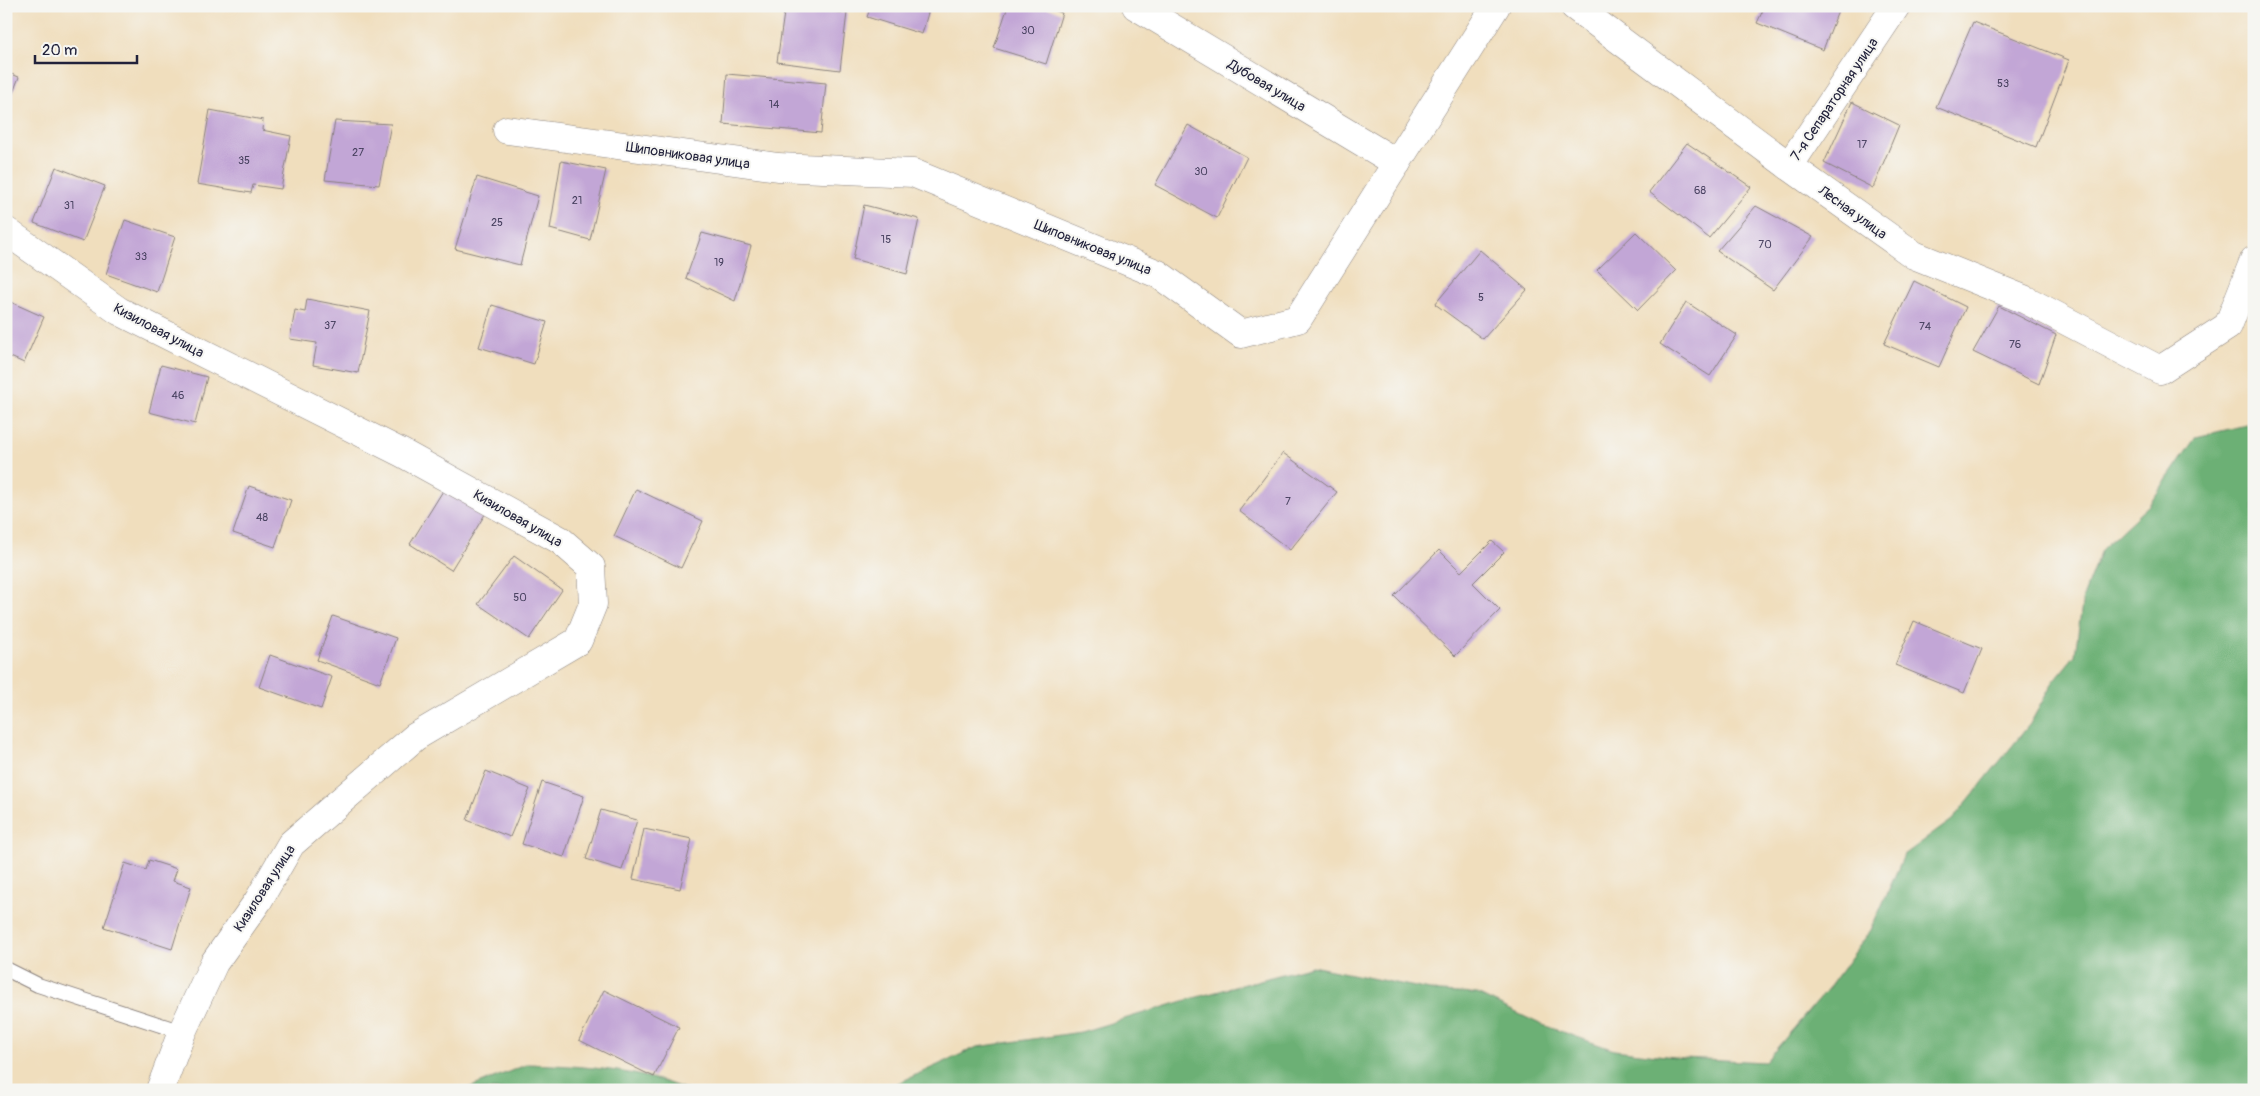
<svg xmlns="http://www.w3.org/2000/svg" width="2260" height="1096" viewBox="0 0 2260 1096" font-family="Pangolin,sans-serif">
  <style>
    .forest { fill: #6cb075; stroke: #476958 }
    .building { fill: #c2a6d6 }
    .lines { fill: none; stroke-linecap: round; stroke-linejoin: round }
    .service-casing { stroke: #89807c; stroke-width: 16 }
    .minor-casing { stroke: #89807c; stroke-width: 29 }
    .service { stroke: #fff; stroke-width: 14 }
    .minor { stroke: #fff; stroke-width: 28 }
    .labels { text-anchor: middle; stroke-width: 4; stroke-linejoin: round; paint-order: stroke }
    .number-label { font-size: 11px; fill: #4a4362 }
    .street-label { font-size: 14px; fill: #22223b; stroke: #f6f6f2 }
  </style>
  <rect width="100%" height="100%" fill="#f6f6f2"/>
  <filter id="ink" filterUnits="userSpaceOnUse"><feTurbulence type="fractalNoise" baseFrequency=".02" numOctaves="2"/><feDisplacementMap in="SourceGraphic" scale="10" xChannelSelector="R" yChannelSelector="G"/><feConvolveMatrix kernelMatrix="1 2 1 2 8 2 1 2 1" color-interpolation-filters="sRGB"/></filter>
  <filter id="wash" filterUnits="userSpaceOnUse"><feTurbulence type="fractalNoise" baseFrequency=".0096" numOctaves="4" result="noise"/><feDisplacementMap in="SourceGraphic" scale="20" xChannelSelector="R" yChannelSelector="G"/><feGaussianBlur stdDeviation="1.12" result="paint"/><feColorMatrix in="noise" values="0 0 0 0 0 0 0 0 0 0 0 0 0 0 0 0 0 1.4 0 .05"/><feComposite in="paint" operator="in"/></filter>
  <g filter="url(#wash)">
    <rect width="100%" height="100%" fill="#f0debd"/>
    <g class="forest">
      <polygon points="2254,418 2254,1090 883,1090 977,1047 1081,1032 1190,999 1312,966 1440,992 1477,994 1540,1024 1614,1050 1683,1058 1765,1062 1831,985 1871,930 1904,855 1952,820 2030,724 2053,682 2075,655 2083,597 2101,550 2149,505 2196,437 2246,425"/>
      <path d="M528,1064c55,2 109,5 159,26h-223z"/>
    </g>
    <g id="blocks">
      <g class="building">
        <polygon points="785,6 847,13 840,70 777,62"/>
        <polygon points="871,6 930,6 922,34 867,17"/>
        <polygon points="1008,6 1043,6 1062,13 1046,64 994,48"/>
        <polygon points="1765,6 1840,6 1823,50 1757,23"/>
        <polygon points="1973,22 2069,60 2036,147 1936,107"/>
        <polygon points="6,72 19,77 6,111"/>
        <polygon points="727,74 826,83 821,133 723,124"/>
        <polygon points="1852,102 1899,125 1873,188 1824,163"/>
        <polygon points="210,110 263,120 262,130 291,136 281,189 253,185 251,193 197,184"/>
        <polygon points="335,121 391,124 379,185 325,180"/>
        <polygon points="1188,125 1247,157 1217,218 1155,185"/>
        <polygon points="1687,143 1751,187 1709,238 1649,192"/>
        <polygon points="561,161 606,170 590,240 550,229"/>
        <polygon points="56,167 105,186 83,242 34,223"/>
        <polygon points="477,177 538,196 520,265 455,249"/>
        <polygon points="864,205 919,219 907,274 853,259"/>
        <polygon points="1756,206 1813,237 1773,290 1717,251"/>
        <polygon points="125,220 175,237 157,292 106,274"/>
        <polygon points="1636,232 1676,271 1638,310 1597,270"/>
        <polygon points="702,233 751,246 735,301 686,278"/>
        <polygon points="1480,250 1527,290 1483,339 1435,304"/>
        <polygon points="1914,281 1966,307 1939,367 1884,344"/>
        <polygon points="307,299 370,311 358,373 313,365 317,343 290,339 295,310 305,312"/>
        <polygon points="6,300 44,317 24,363 6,355"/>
        <polygon points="1686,302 1737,335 1710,376 1660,344"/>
        <polygon points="492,305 547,322 534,364 479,347"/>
        <polygon points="1999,306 2056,335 2039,384 1973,352"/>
        <polygon points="161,365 207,377 195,424 149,412"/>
        <polygon points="1283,453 1337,492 1290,550 1239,511"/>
        <polygon points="249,486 291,500 275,547 233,533"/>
        <polygon points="446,486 487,511 451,570 410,544"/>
        <polygon points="636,489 703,521 681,568 614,536"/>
        <polygon points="1492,541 1504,552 1473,583 1500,610 1455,656 1394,596 1439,550 1461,572"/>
        <polygon points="514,556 562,590 529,639 478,604"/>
        <polygon points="333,616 396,638 380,683 317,660"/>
        <polygon points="1914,621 1982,649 1964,693 1895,665"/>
        <polygon points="270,655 332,677 321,709 259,687"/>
        <polygon points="486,771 530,789 510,837 467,820"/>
        <polygon points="542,782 584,796 564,857 522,844"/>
        <polygon points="601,810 637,820 622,870 586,859"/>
        <polygon points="644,829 692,839 680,889 633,879"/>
        <polygon points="149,860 177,869 173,881 191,887 172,949 104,927 125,863 146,870"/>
        <polygon points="604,990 679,1027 654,1077 579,1040"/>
      </g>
    </g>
  </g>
  <g filter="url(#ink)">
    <use href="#blocks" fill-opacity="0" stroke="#89807c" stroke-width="1"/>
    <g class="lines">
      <defs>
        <polyline id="service" points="6,969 38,985 182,1032"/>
        <g id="minor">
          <polyline points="1136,6 1397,163"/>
          <polyline points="1574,6 1789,166 1914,255 2026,300 2160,370 2228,326 2254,260"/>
          <polyline points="507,130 778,167 913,173 1158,274 1241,334 1298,319 1496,6"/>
          <polyline points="1789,166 1896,6"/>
          <polyline points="6,231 119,311 402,453 560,540 591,567 593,604 578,641 415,737 291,844 258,901 214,963 182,1032 160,1090"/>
        </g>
      </defs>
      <use href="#service" class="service-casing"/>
      <use href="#minor" class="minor-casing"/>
      <use href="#service" class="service"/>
      <use href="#minor" class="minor"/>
    </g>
  </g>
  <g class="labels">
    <g class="number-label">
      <text x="1028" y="34">30</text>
      <text x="2003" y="87">53</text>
      <text x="774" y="108">14</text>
      <text x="1862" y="148">17</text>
      <text x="358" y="156">27</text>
      <text x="244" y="164">35</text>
      <text x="1201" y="175">30</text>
      <text x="1700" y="194">68</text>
      <text x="577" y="204">21</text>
      <text x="69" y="209">31</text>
      <text x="497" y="226">25</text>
      <text x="886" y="243">15</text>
      <text x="1765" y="248">70</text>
      <text x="141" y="260">33</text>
      <text x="719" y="266">19</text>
      <text x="1481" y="301">5</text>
      <text x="330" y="329">37</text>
      <text x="1925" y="330">74</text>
      <text x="2015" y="348">76</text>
      <text x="178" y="399">46</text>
      <text x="1288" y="505">7</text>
      <text x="262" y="521">48</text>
      <text x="520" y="601">50</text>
    </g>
    <g class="street-label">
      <text transform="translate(1267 85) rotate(31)" y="5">Дубовая улица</text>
      <text transform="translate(1834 99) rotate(-56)" y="5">7-я Сепараторная улица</text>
      <text transform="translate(688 155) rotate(8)" y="5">Шиповниковая улица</text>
      <text transform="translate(1853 212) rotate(36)" y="5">Лесная улица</text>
      <text transform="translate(1093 247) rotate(22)" y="5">Шиповниковая улица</text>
      <text transform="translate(159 330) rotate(28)" y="5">Кизиловая улица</text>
      <text transform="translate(518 518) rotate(30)" y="5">Кизиловая улица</text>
      <text transform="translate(264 888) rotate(-57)" y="5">Кизиловая улица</text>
    </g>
  </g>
  <rect width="2260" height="1096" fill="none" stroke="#f6f6f2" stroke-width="25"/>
  <path d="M35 55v8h102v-8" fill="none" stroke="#22223b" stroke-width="2.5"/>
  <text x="42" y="55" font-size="15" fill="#22223b" stroke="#f6f6f2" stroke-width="4" paint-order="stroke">20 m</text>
</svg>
